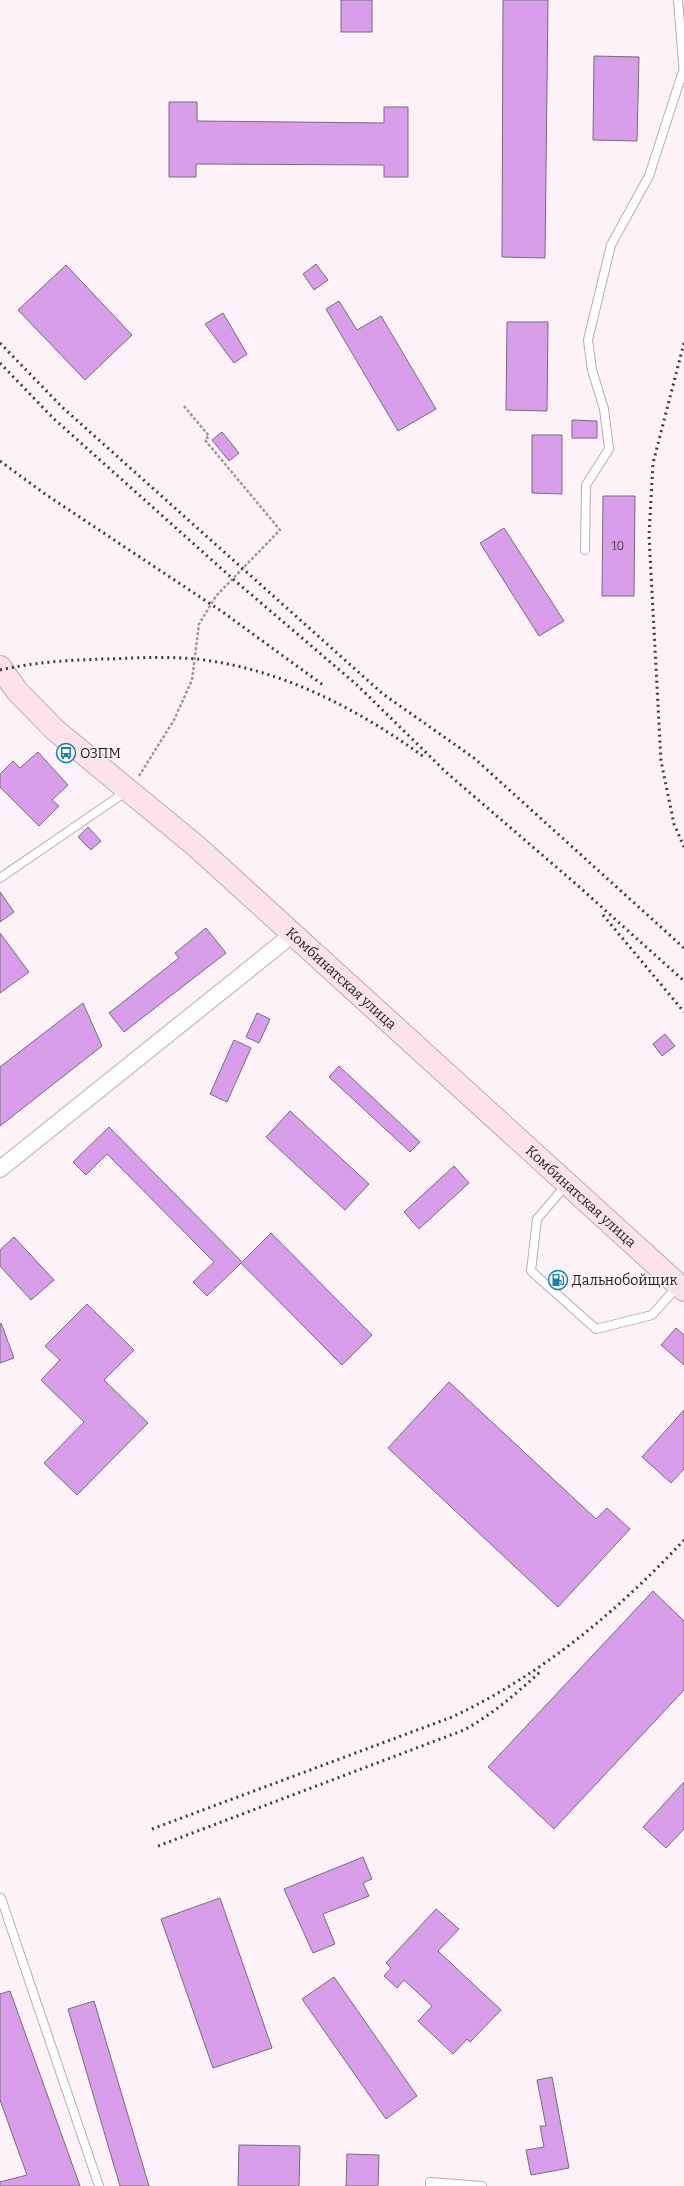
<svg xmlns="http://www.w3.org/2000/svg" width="684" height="2186" viewBox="0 0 684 2186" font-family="Bitter,serif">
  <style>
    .building { fill: #d89eea; stroke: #7a6b7e }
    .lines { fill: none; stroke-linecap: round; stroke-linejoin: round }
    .lane-casing { stroke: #c1a8b7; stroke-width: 10 }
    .street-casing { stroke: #c1a8b7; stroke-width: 18 }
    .secondary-casing { stroke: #c1a8b7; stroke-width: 24 }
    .path { stroke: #a1979d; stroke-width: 2.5; stroke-dasharray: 3 2; stroke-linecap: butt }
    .lane { stroke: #fff; stroke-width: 8 }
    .street { stroke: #fff; stroke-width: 16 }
    .secondary { stroke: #fbe3e9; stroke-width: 22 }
    .rail { stroke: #433a40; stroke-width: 3; stroke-dasharray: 2 4; stroke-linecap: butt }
    .labels { text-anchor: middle; stroke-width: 3; stroke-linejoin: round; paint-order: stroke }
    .number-label { font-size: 12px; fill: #513c53 }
    .poi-label { font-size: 14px; fill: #241b21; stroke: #fcf2f8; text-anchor: start }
    .street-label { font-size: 14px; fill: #241b21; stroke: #fcf2f8 }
  </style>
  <rect width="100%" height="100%" fill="#fcf2f8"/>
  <g class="building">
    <rect x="341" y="0" width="31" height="32"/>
    <polygon points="503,0 548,0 545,258 502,257"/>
    <polygon points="594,56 639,57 637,141 593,140"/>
    <polygon points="169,102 197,102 197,121 384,123 384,107 408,107 408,177 384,177 384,165 196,164 196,177 169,177"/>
    <polygon points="316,264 328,280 314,290 303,274"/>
    <polygon points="66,265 132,335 85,380 18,310"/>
    <polygon points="339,301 357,330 381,316 436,409 398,431 326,309"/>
    <polygon points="223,313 247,354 234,363 205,324"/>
    <polygon points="507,322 548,322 547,411 506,410"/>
    <polygon points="572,420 597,421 597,438 572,438"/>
    <polygon points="222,432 239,453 229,461 212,440"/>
    <polygon points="532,435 562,435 562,494 532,493"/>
    <polygon points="603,496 635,496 634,596 602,596"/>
    <polygon points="504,528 564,621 539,636 480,543"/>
    <polygon points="38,752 68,785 52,800 59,806 39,826 0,787 0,774 13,761 20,768"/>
    <polygon points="88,827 101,841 91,850 78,837"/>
    <polygon points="0,892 14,912 0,922"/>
    <polygon points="206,928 226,953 124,1032 109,1013 179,958 175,953"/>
    <polygon points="0,933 29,972 0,993"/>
    <polygon points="83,1003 102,1046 0,1126 0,1067"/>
    <polygon points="257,1013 270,1019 259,1043 246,1037"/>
    <polygon points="665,1034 675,1046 662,1056 653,1044"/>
    <polygon points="234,1040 251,1048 227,1102 210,1094"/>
    <polygon points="339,1066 420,1142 410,1152 329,1077"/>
    <polygon points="290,1111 369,1184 345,1210 266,1137"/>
    <polygon points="109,1127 242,1262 271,1233 372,1335 342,1365 241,1263 207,1296 193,1282 214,1262 107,1154 86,1175 73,1162"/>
    <polygon points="454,1166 469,1183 419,1229 404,1212"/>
    <polygon points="14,1237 54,1280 31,1300 0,1266 0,1250"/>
    <polygon points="87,1304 134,1350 104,1380 148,1423 77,1495 44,1463 84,1422 41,1380 60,1360 45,1346"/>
    <polygon points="1,1323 14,1358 0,1363 0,1324"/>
    <polygon points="676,1328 684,1335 684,1365 661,1345"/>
    <polygon points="449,1382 596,1519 607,1508 630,1529 558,1607 388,1448"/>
    <polygon points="684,1410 684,1469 671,1483 642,1457"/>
    <polygon points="653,1591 684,1621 684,1690 554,1829 488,1767"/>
    <polygon points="684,1782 684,1829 666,1848 643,1827"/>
    <polygon points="363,1857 372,1879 363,1883 369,1896 323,1914 335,1944 313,1953 284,1889"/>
    <polygon points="220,1898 272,2048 213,2068 161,1919"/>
    <polygon points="436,1909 459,1929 438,1951 501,2010 470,2042 467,2039 453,2054 418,2021 432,2006 404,1980 397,1988 384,1976 391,1968 386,1963"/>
    <polygon points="334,1977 417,2096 386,2119 302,1999"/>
    <polygon points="10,1991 80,2186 0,2186 0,2182 27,2175 0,2100 0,1994"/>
    <polygon points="94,2001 149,2186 120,2186 68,2009"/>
    <polygon points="552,2077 569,2168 531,2175 526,2150 544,2147 540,2126 546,2126 537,2080"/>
    <polygon points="239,2145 300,2146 299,2186 238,2186"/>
    <polygon points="347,2154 379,2155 378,2186 346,2186"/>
  </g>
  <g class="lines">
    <defs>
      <g id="lane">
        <polyline points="678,0 684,76"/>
        <polyline points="585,550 586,485 609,449 604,409 592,370 588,340 611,245 649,176 682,74"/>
        <polyline points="0,878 127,791"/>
        <polyline points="567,1184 537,1219 531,1271 596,1329 652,1315 678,1286"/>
        <polyline points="1,1898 99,2186"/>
        <polyline points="430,2186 430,2182 482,2186"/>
      </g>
      <polyline id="street" points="0,1169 293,934"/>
      <g id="secondary">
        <path id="s1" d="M0,667l17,24 38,39 141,116 488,444"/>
      </g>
    </defs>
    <use href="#lane" class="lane-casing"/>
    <use href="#street" class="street-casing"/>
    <use href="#secondary" class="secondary-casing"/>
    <polyline class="path" points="139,776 174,720 192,680 199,624 216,596 280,530 205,440 209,436 184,406"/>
    <use href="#lane" class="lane"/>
    <use href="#street" class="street"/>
    <use href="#secondary" class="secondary"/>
    <g class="rail">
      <polyline points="0,343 62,407 383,694 474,758 684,948"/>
      <polyline points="684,343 653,463 649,536 661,761 674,824 684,847"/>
      <polyline points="0,363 53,418 233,579 357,685 448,774 576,884 684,981"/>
      <polyline points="0,461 45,494 224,613 323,685"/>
      <path d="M0,670c35,-8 70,-10 105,-11 30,-1 61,-3 91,0 83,9 161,49 228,98"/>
      <polyline points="603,915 684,1012"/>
      <path d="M152,1829l300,-112c88,-41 166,-106 232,-177"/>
      <path d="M158,1846l306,-116c29,-16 53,-37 77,-59"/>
    </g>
  </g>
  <defs>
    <symbol id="bus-ring" viewBox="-11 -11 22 22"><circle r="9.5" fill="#fcf2f8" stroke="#1084aa" stroke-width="1.5"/><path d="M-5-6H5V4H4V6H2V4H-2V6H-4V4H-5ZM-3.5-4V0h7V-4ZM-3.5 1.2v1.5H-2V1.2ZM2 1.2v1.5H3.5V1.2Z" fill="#1084aa"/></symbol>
    <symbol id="fuel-ring" viewBox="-11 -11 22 22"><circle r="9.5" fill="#fcf2f8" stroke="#1084aa" stroke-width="1.5"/><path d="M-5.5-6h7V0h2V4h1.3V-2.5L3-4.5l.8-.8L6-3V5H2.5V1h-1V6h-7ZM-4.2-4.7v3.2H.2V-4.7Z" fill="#1084aa"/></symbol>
  </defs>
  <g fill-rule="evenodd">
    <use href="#bus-ring" x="55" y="742" width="22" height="22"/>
    <use href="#fuel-ring" x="547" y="1269" width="22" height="22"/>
  </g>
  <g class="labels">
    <g class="number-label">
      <text x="618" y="550">10</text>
    </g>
    <g class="poi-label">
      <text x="80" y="758">ОЗПМ</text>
      <text x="572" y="1285">Дальнобойщик</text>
    </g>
    <g class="street-label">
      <text dy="5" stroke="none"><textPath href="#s1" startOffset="463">Комбинатская улица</textPath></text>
      <text dy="5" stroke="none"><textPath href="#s1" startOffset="787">Комбинатская улица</textPath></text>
    </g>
  </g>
</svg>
